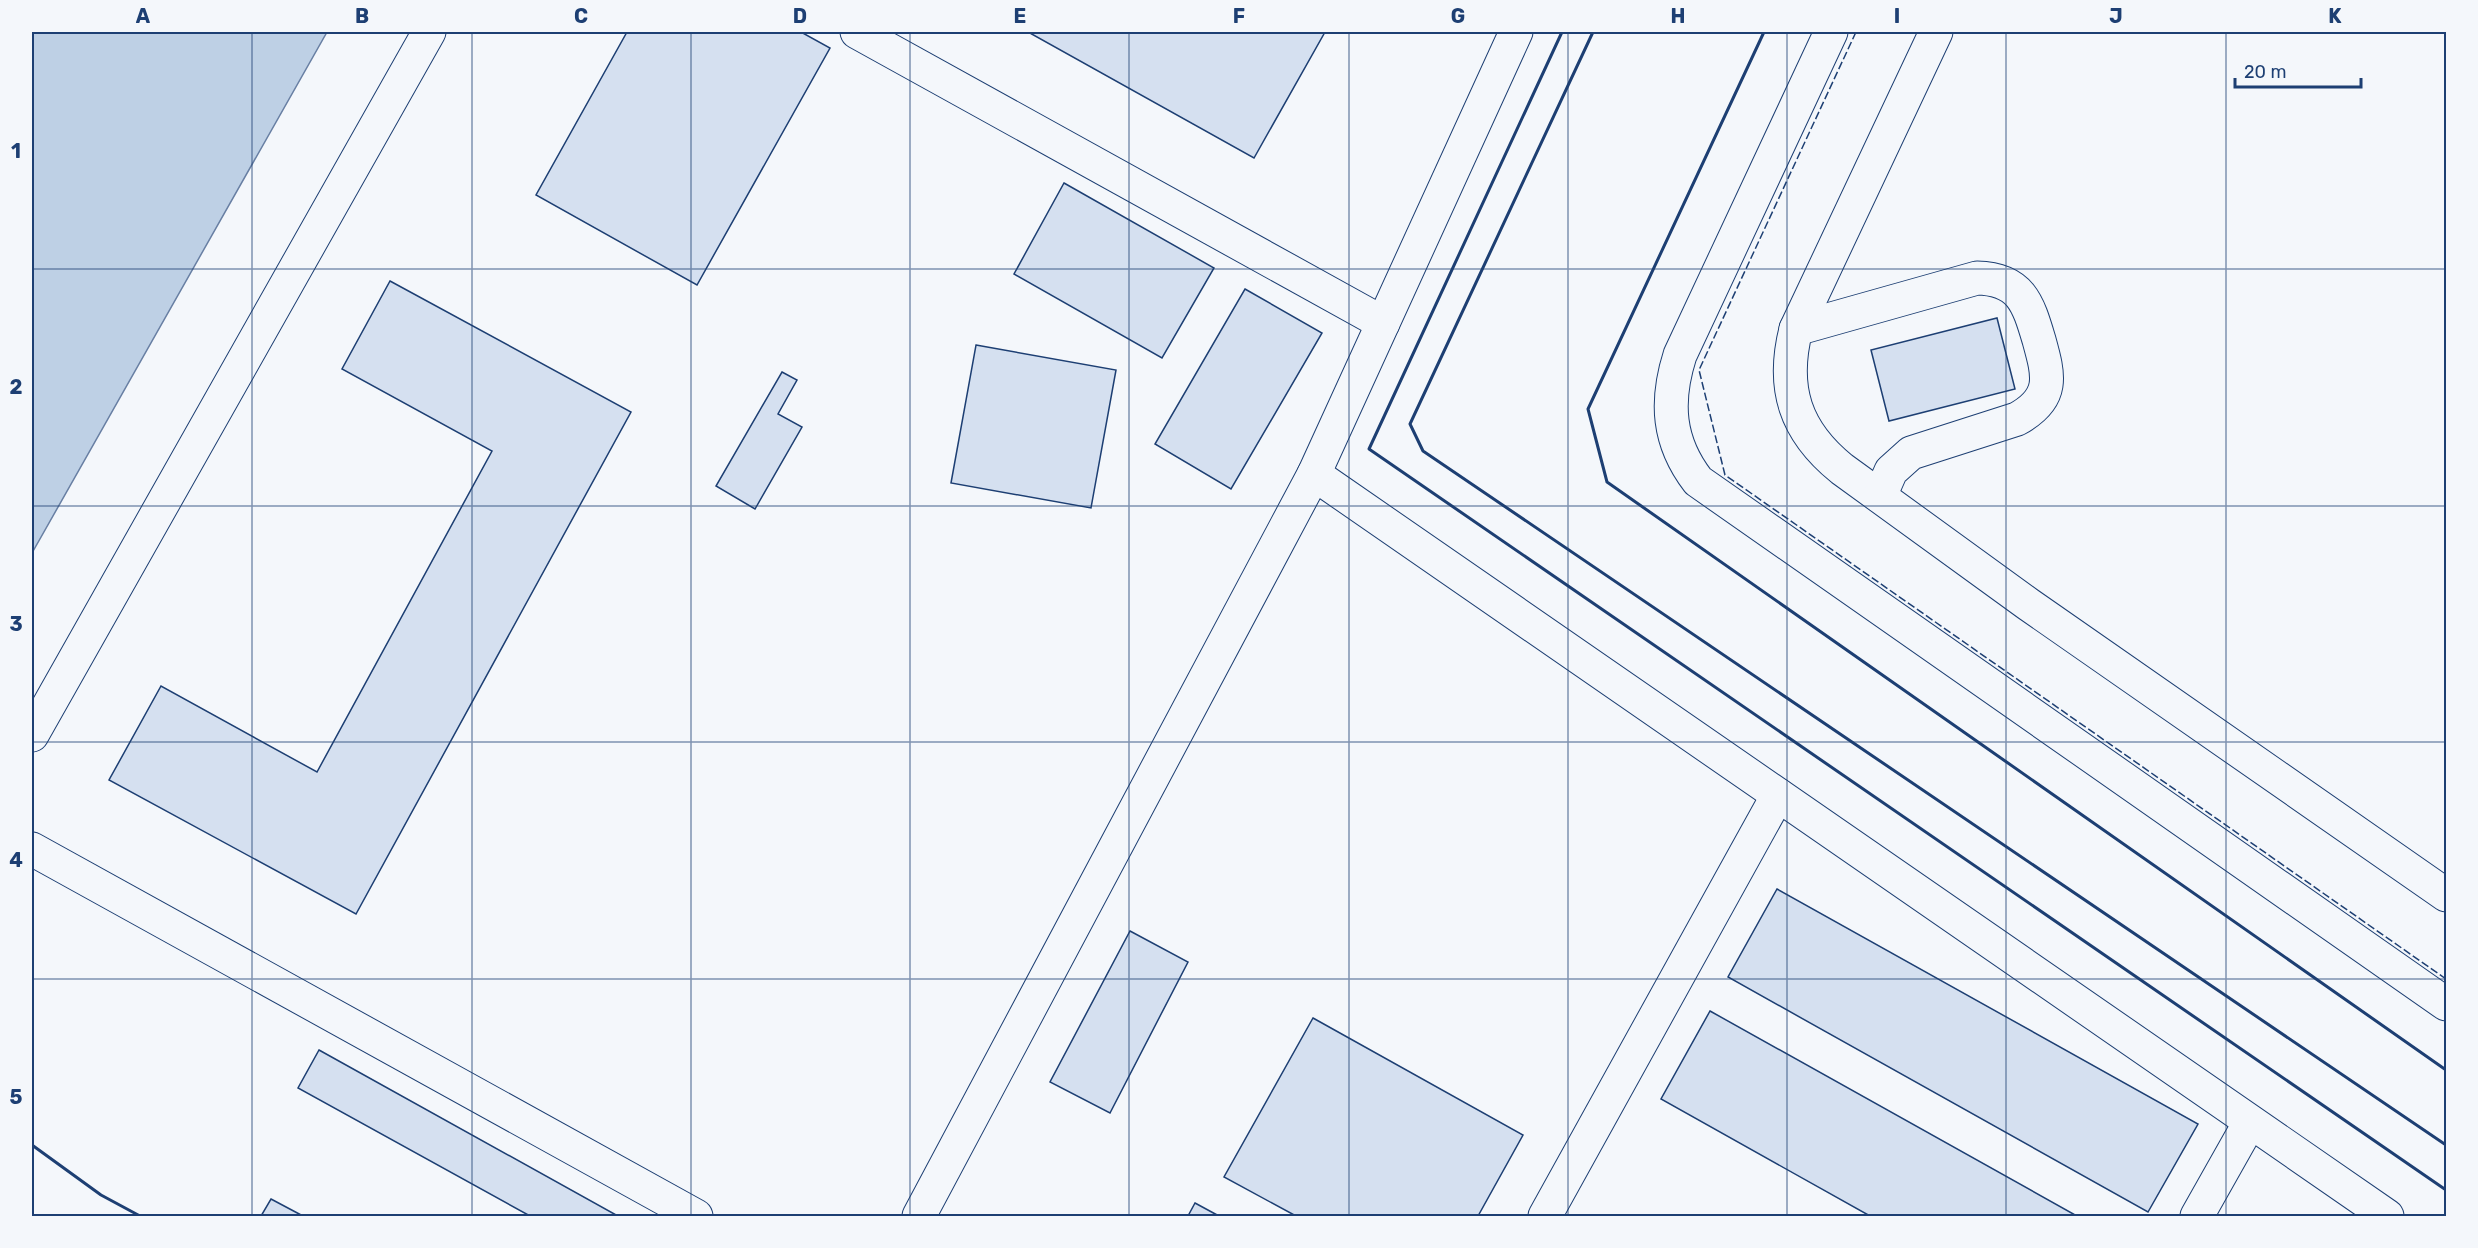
<svg xmlns="http://www.w3.org/2000/svg" width="2478" height="1248" viewBox="0 0 2478 1248" font-family="Rubik,sans-serif">
  <style>
    .water { fill: #bed0e5; stroke: #687fa3; stroke-width: 1.5 }
    .building { fill: #d5e0f0; stroke: #1d3f73; stroke-width: 1.5 }
    .lines { fill: none; stroke-linecap: round; stroke-linejoin: round }
    .minor-casing { stroke: #1d3f73; stroke-width: 35 }
    .minor { stroke: #f4f7fb; stroke-width: 33 }
    .fence { stroke: #1d3f73; stroke-width: 1.5; stroke-dasharray: 8 3; stroke-linecap: butt }
    .wall { stroke: #1d3f73; stroke-width: 3 }
    .grid { fill: none; stroke: #1d3f73; stroke-width: 1.5; stroke-opacity: 0.55 }
    .neatline { fill: none; stroke: #1d3f73; stroke-width: 2 }
    .grid-label { font-size: 20px; text-anchor: middle; font-weight: bold; fill: #1d3f73 }
  </style>
  <rect width="100%" height="100%" fill="#f4f7fb"/>
  <polygon class="water" points="32,32 327,32 32,553"/>
  <g class="building">
    <polygon points="627,32 801,32 830,48 697,285 536,195"/>
    <polygon points="1028,32 1325,32 1254,158"/>
    <polygon points="1064,183 1214,268 1162,358 1014,274"/>
    <polygon points="390,281 631,412 356,914 109,780 161,686 317,772 492,451 342,369"/>
    <polygon points="1245,289 1322,333 1231,489 1155,444"/>
    <polygon points="1997,318 2015,389 1889,421 1871,350"/>
    <polygon points="976,345 1116,370 1091,508 951,483"/>
    <polygon points="782,372 797,380 778,414 802,427 755,509 716,486"/>
    <polygon points="1777,889 2198,1124 2148,1212 1728,977"/>
    <polygon points="1130,931 1188,962 1110,1113 1050,1082"/>
    <polygon points="1710,1011 2077,1216 1870,1216 1661,1099"/>
    <polygon points="1313,1018 1523,1135 1478,1216 1296,1216 1224,1177"/>
    <polygon points="319,1050 618,1216 530,1216 298,1088"/>
    <polygon points="271,1199 303,1216 261,1216"/>
    <polygon points="1195,1203 1219,1216 1188,1216"/>
  </g>
  <g class="lines">
    <defs>
      <g id="minor">
        <polyline points="857,32 1383,323"/>
        <path d="M1831,32l-151,323c-15,47 -12,87 18,126l748,523"/>
        <path d="M1936,32l-140,297c-15,59 -1,102 46,140l186,135 418,291"/>
        <path d="M1796,329l181,-51c44,1 51,25 62,62 10,36 16,58 -22,79l-106,34 -20,18 -11,25"/>
        <polyline points="1314,474 2387,1216"/>
        <polyline points="32,735 429,32"/>
        <polyline points="32,849 696,1216"/>
        <polyline points="919,1216 1314,474 1516,32"/>
        <polyline points="1545,1216 1778,795"/>
        <polyline points="2197,1216 2250,1122"/>
      </g>
    </defs>
    <use href="#minor" class="minor-casing"/>
    <use href="#minor" class="minor"/>
    <g class="fence">
      <polyline points="1764,32 1588,409 1607,482 2446,1070"/>
      <polyline points="1856,32 1699,370 1725,475 2446,979"/>
    </g>
    <g class="wall">
      <polyline points="1562,32 1369,449 2446,1190"/>
      <polyline points="1593,32 1410,424 1423,451 2446,1145"/>
      <polyline points="1764,32 1588,409 1607,482 2446,1070"/>
      <polyline points="32,1145 101,1195 140,1216"/>
    </g>
  </g>
  <path class="grid" d="M252,32v1184M472,32v1184M691,32v1184M910,32v1184M1129,32v1184M1349,32v1184M1568,32v1184M1787,32v1184M2006,32v1184M2226,32v1184M32,269h2414M32,506h2414M32,742h2414M32,979h2414"/>
  <rect width="2478" height="1248" fill="none" stroke="#f4f7fb" stroke-width="66"/>
  <path d="M2235 78v9h126v-9" fill="none" stroke="#1d3f73" stroke-width="3"/>
  <text x="2244" y="78" font-size="18" fill="#1d3f73" stroke="#f4f7fb" stroke-width="4.5" paint-order="stroke">20 m</text>
  <rect x="33" y="33" width="2412" height="1182" class="neatline"/>
  <g class="grid-label">
    <text x="143" y="23">A</text>
    <text x="362" y="23">B</text>
    <text x="581" y="23">C</text>
    <text x="800" y="23">D</text>
    <text x="1020" y="23">E</text>
    <text x="1239" y="23">F</text>
    <text x="1458" y="23">G</text>
    <text x="1678" y="23">H</text>
    <text x="1897" y="23">I</text>
    <text x="2116" y="23">J</text>
    <text x="2335" y="23">K</text>
    <text x="16" y="158">1</text>
    <text x="16" y="394">2</text>
    <text x="16" y="631">3</text>
    <text x="16" y="867">4</text>
    <text x="16" y="1104">5</text>
  </g>
</svg>
